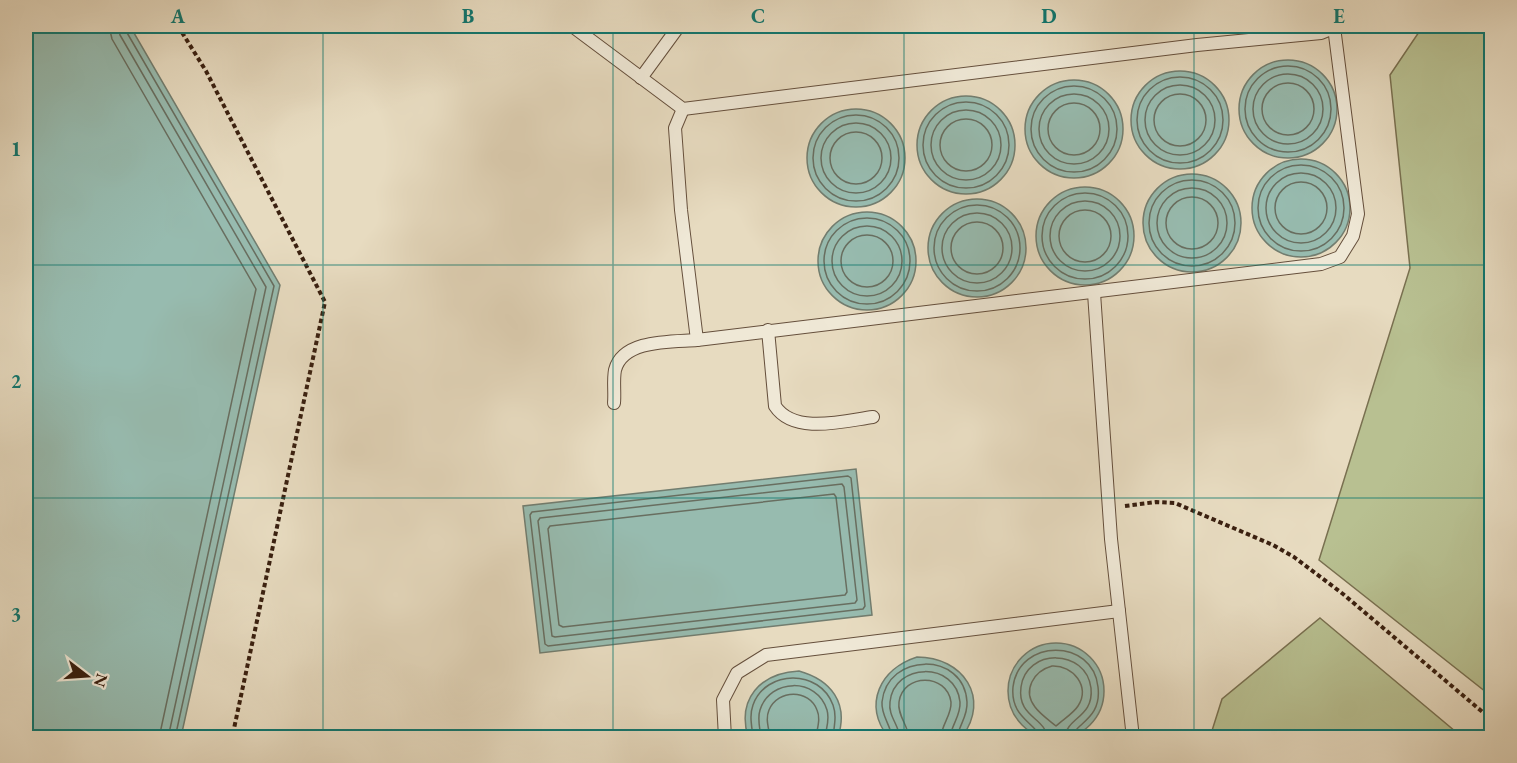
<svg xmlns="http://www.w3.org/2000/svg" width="1517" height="763" viewBox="0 0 1517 763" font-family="'EB Garamond',serif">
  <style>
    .green { fill: #b8c091; stroke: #797050; stroke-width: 1.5 }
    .water { fill: #97bbaf; stroke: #727d6f; stroke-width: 1.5 }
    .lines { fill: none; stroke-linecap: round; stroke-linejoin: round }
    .shore { stroke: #686e60; stroke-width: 1.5 }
    .lane-casing { stroke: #654f3c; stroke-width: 14 }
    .path { stroke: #3a2010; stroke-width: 4; stroke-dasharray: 4.5 3; stroke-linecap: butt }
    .lane { stroke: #efe8d6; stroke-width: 12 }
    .grid { fill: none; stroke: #0f766e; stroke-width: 1.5; stroke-opacity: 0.55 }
    .neatline { fill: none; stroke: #0f766e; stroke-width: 2 }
    .grid-label { font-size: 20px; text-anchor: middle; font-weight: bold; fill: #0f766e }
  </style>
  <rect width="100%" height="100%" fill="#e7dbc0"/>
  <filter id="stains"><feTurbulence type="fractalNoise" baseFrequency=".00333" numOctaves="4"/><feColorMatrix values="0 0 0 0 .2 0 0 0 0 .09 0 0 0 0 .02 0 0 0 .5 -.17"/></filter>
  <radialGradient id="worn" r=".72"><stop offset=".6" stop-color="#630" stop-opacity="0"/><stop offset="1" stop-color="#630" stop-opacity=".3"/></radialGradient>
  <g class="green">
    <polygon points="1423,26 1491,26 1491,696 1319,560 1410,268 1390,75"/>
    <polygon points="1320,618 1462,737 1210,737 1222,699"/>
  </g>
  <g class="water">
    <polygon points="26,26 130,26 280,285 181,737 26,737"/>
    <circle cx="1288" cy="109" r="49"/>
    <circle cx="1180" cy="120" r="49"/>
    <circle cx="1074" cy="129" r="49"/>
    <circle cx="966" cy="145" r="49"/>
    <circle cx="856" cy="158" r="49"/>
    <circle cx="1301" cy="208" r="49"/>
    <circle cx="1192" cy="223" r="49"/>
    <circle cx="1085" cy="236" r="49"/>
    <circle cx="977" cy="248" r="49"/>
    <circle cx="867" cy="261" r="49"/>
    <polygon points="856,469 872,615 540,653 523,506"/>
    <circle cx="1056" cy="691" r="48"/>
    <path d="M917,657c46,0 74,41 45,80h-74c-25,-33 -8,-68 29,-80z"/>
    <path d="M799,671c32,9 50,32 39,66h-90c-11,-38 12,-64 51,-66z"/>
  </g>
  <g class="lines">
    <g class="shore">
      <polyline points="109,26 112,39 256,289 159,738"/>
      <polyline points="118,26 120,35 266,287 168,738"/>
      <polyline points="125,26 126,31 274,286 175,738"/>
      <circle cx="1288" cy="109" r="43"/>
      <circle cx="1288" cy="109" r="35"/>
      <circle cx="1180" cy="120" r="43"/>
      <circle cx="1288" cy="109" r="26"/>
      <circle cx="1180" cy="120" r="35"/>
      <circle cx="1074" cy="129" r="43"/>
      <circle cx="1074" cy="129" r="35"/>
      <circle cx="1180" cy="120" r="26"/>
      <circle cx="966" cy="145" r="43"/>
      <circle cx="1074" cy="129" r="26"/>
      <circle cx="966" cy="145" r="35"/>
      <circle cx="856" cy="158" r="43"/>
      <circle cx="966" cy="145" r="26"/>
      <circle cx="856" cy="158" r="35"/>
      <circle cx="856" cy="158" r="26"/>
      <circle cx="1301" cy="208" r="43"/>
      <circle cx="1301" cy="208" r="35"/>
      <circle cx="1192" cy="223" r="43"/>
      <circle cx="1301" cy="208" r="26"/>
      <circle cx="1192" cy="223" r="35"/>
      <circle cx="1085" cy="236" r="43"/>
      <circle cx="1192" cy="223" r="26"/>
      <circle cx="1085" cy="236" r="35"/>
      <circle cx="977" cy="248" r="43"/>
      <circle cx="1085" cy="236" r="26"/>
      <circle cx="977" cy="248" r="35"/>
      <circle cx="867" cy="261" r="43"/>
      <circle cx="977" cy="248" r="26"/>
      <circle cx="867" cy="261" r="35"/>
      <circle cx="867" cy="261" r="26"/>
      <polygon points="848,476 851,478 865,606 863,609 548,646 545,644 530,515 532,512"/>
      <polygon points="842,484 844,487 857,600 855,603 555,637 552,636 538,521 540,518"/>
      <polygon points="834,494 836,497 847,592 845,595 563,627 559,625 548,529 550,526"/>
      <path d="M1052,666c21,-1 39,21 26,40 -5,8 -16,14 -22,20 -6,-5 -16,-12 -21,-19 -13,-17 -1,-36 17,-41z"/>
      <path d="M753,738c-1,-12 -4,-22 0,-33 13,-36 67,-36 80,0 4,11 1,21 0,33"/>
      <path d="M761,738c-1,-10 -4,-19 -1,-28 10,-32 57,-33 67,0 3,10 -1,18 -2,28"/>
      <path d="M770,738c-1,-10 -5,-19 -1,-28 9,-21 40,-21 48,0 4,9 0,18 -1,28"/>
      <path d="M892,738c-1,-13 -11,-22 -10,-36 5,-50 82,-51 85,0 1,14 -8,23 -10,36"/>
      <path d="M900,738c-1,-13 -12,-22 -10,-36 4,-40 66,-41 70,0 1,14 -9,23 -10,36"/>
      <path d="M909,738c-1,-13 -12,-23 -10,-36 4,-29 48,-29 52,0 1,13 -10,23 -10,36"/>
      <path d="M1039,738c-1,-15 -29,-19 -26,-51 6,-49 80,-49 85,0 4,33 -24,36 -26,51"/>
      <path d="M1047,738c-1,-21 -30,-20 -26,-51 5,-39 65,-39 70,1 3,30 -25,29 -26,50"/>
    </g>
    <defs>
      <g id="lane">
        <polyline points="572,26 683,109 1197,45 1321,33 1338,26"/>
        <polyline points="641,78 679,26"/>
        <path d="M683,109l-8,19 6,82 16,130c208,-27 416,-49 624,-76l19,-7 13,-21 5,-22 -24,-187"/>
        <polyline points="1094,293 1111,539 1133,738"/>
        <path d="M768,330l7,76c19,29 69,15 98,11"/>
        <path d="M614,403c1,-10 -1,-23 1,-33 8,-31 57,-28 82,-30"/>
        <polyline points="725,738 723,700 737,673 766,655 1119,611"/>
      </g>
    </defs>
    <use href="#lane" class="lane-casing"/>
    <g class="path">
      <polyline points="178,26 206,71 325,302 232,738"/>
      <polyline points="1125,506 1156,502 1175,503 1273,545 1294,557 1343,594 1492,720"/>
    </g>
    <use href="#lane" class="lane"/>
  </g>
  <path class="grid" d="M323,26v712M613,26v712M904,26v712M1194,26v712M26,265h1466M26,498h1466"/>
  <rect width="1517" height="763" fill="none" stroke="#e7dbc0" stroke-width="66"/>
  <g transform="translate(87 676) rotate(107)" stroke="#efe8d6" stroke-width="4.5" paint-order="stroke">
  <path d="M0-4.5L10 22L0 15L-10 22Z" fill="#3a2010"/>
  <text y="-9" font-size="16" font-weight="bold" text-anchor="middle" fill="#3a2010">N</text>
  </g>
  <rect x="33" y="33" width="1451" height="697" class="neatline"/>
  <g class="grid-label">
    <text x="178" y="23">A</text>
    <text x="468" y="23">B</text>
    <text x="758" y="23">C</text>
    <text x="1049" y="23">D</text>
    <text x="1339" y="23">E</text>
    <text x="16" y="156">1</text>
    <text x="16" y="388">2</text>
    <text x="16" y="621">3</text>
  </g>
  <rect width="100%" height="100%" filter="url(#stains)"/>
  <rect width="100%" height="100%" fill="url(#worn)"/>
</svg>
